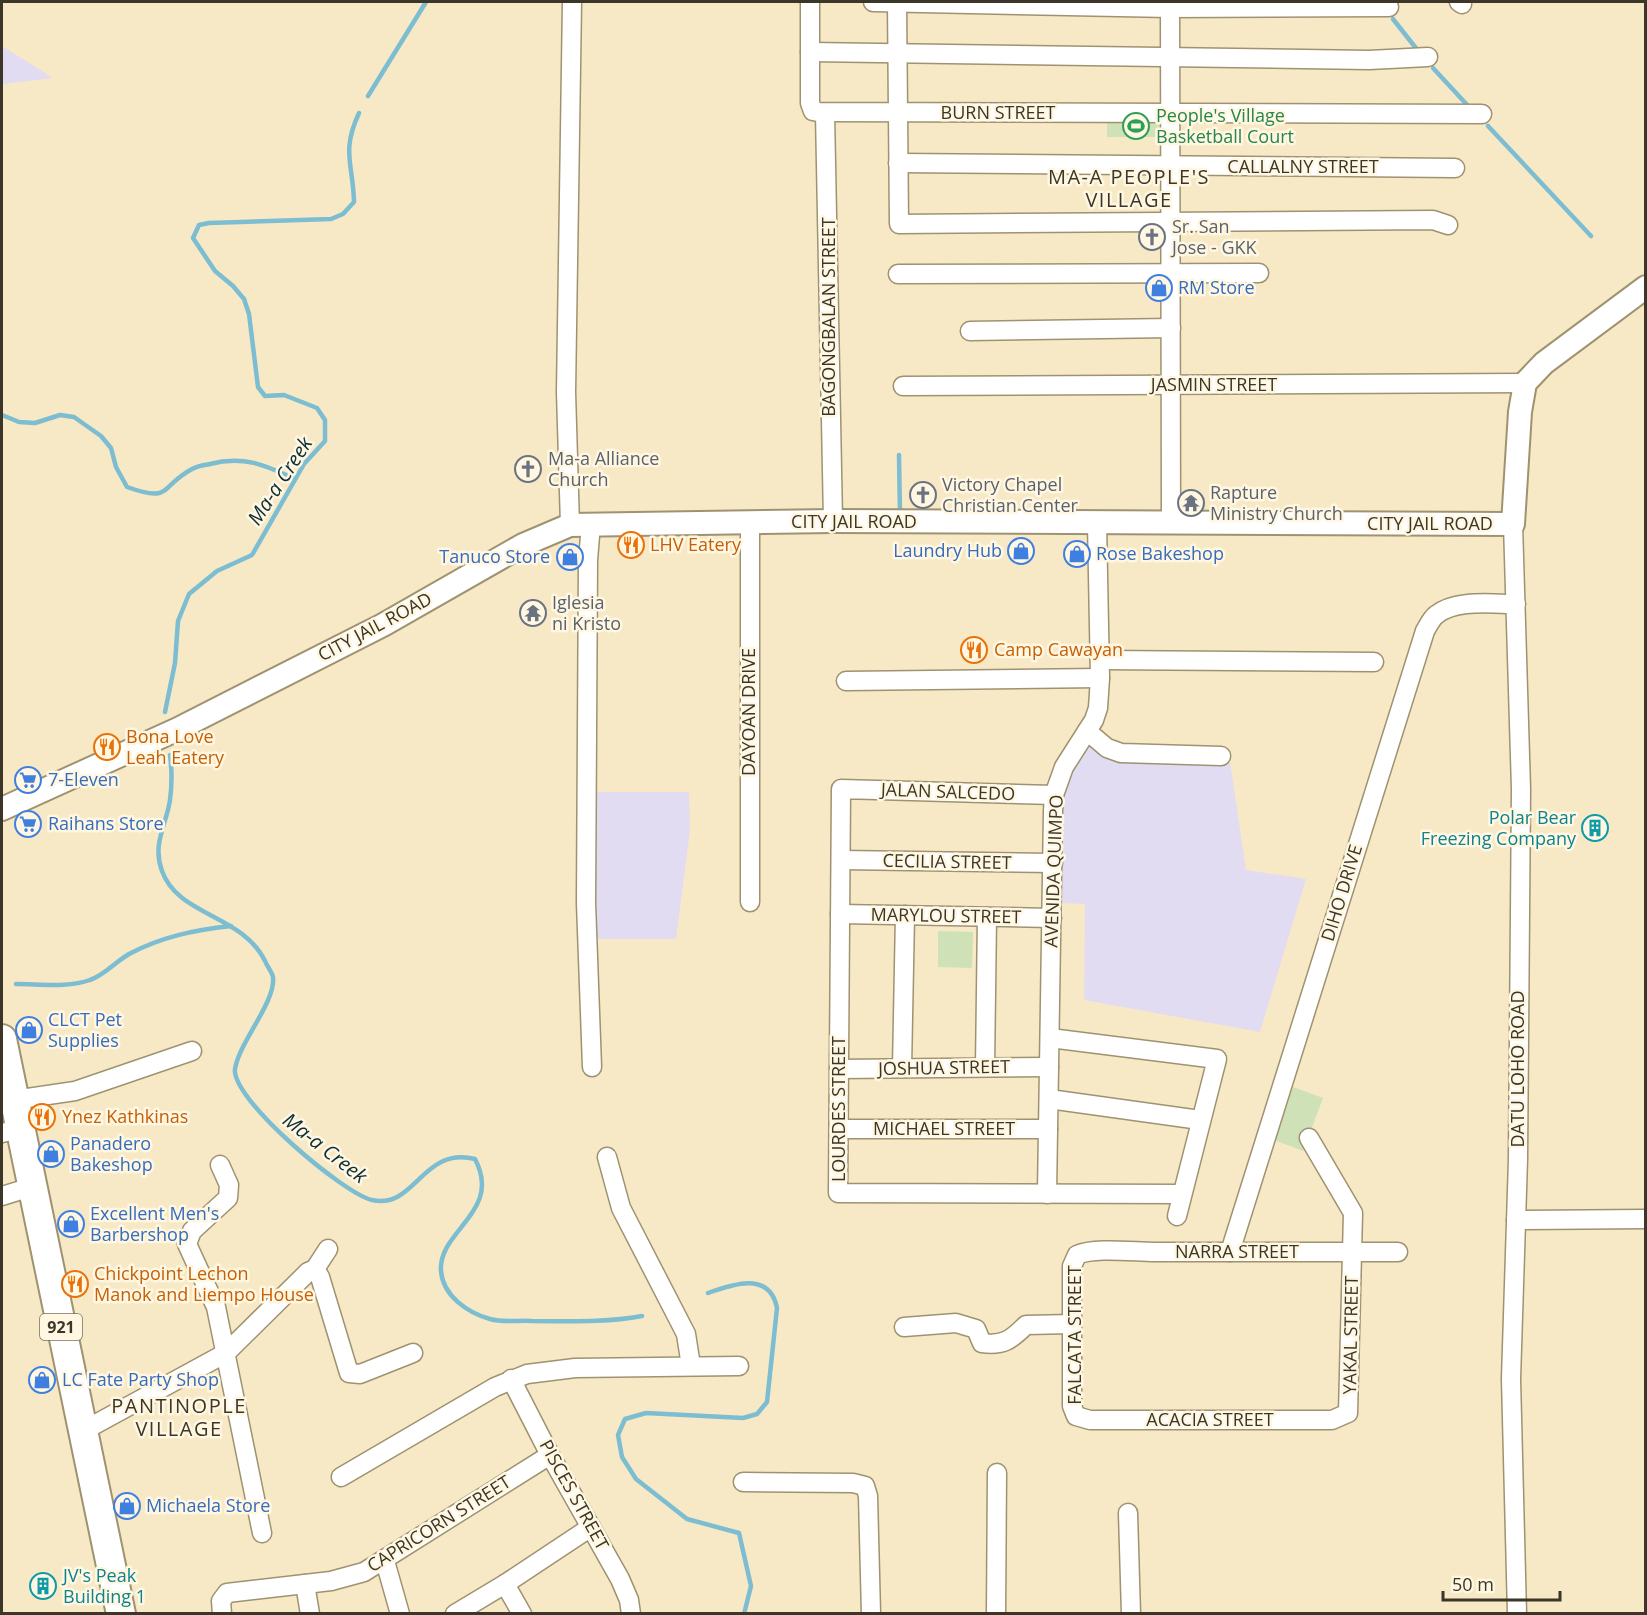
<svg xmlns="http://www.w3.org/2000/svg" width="1647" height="1615" viewBox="0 0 1647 1615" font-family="'Open Sans',sans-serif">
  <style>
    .industrial { fill: #e1dcf2 }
    .green { fill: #cfe1b6 }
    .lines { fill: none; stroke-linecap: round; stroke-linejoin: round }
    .stream { stroke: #7cbdd2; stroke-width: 4.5 }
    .minor-casing { stroke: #9f9270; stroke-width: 21 }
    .tertiary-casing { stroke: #9f9270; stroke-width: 26 }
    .primary-casing { stroke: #9f9270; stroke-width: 32 }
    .minor { stroke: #fff; stroke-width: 18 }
    .tertiary { stroke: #fff; stroke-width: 22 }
    .primary { stroke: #fff; stroke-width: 28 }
    .labels { text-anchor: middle; stroke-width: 5; stroke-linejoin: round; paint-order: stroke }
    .shield { fill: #fff7e1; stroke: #767060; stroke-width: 1.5 }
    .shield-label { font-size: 16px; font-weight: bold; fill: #3b3628 }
    .street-label { font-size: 18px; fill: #3b3628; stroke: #fff7e1 }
    .leisure-label { font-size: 18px; fill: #27864d; stroke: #fff7e1; text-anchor: start }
    .worship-label { font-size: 18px; fill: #5b616d; stroke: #fff7e1; text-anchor: start }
    .shop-label { font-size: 18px; fill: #366cbe; stroke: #fff7e1; text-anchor: start }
    .food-label { font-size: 18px; fill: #c56008; stroke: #fff7e1; text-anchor: start }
    .culture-label { font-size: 18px; fill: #0d838f; stroke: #fff7e1; text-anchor: end }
    .neighbourhood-label { font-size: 20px; letter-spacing: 1.5px; fill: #3b3628; stroke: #fff7e1 }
    .water-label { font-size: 20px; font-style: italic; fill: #0d2e37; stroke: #fff7e1 }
  </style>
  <rect width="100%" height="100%" fill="#f7e9c5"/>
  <g class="industrial">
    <polygon points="2,46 53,78 2,84"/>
    <polygon points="1087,745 1105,755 1128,759 1230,762 1246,870 1306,879 1260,1032 1084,1000 1085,904 1061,903 1059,814 1062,790 1071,768"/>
    <polygon points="592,792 689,792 690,830 676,939 591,939"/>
  </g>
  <g class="green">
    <rect x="1107" y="115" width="57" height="22"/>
    <polygon points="938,931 973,932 972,968 938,967"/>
    <polygon points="1293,1087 1323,1098 1303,1151 1274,1140"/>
  </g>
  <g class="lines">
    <g class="stream">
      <polyline points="1393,19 1419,52"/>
      <polyline points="1433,68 1470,108"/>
      <polyline points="368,96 426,2"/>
      <polyline points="1488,126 1591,236"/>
      <path d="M2,415l17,7 16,1 25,-8 14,2 27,19 10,12 5,19 11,20c45,16 32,0 65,-18 5,-3 12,-4 18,-5 33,-9 55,1 85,15"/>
      <polyline points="899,455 900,515"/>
      <path d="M165,712l10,-49 3,-42 11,-27 28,-23 35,-16 52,-91 21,-23v-21l-8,-12 -33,-13 -19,1 -7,-9 -9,-73 -5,-15 -11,-13 -18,-15 -22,-33 6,-13 10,-2 122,-4 12,-5 11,-12c-1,-39 -13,-50 5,-89"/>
      <path d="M170,755c2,15 2,30 0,45 -4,26 -18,44 -8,71 16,45 80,43 103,90 2,5 7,11 8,16 3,25 -34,65 -38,92 -4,30 109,125 137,131 43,10 50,-54 103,-41 28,53 -37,71 -34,112 2,25 27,42 49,48 13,4 29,1 42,2 37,0 72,2 110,-5"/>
      <path d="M16,984c24,0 52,4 74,-4 15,-5 25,-18 39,-26 32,-17 65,-24 102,-28"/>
      <path d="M708,1293c25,-9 62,-22 69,15l-10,94 -10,12 -14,4 -97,-5 -21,6 -7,16 4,22 14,22 51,40 52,14 12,53 -7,28"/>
    </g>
    <defs>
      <g id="minor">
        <polyline points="810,2 810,103 813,111 818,112 1482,114"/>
        <polyline points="873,2 1170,8 1389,7"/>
        <polyline points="897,2 899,224 1433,220 1448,225"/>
        <polyline points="1170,2 1171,523"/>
        <polyline points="1459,2 1462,4"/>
        <polyline points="810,52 1369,60 1428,57"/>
        <polyline points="825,113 833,521"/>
        <polyline points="898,163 1455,168"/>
        <polyline points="898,274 1259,273"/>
        <polyline points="970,331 1171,328"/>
        <polyline points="903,386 1525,383"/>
        <polyline points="750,522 750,902"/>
        <polyline points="591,524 588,560 586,903 592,1067"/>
        <polyline points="1513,524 1521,789 1518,1159 1511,1379 1517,1614"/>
        <polyline points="570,525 566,392 572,2"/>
        <polyline points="1100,660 1374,662"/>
        <polyline points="846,681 1100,678"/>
        <polyline points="1087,731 1107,748 1121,753 1221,756"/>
        <polyline points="1054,795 841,789 838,1193 1181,1194"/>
        <polyline points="841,860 1053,863"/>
        <polyline points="840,914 1052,918"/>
        <polyline points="1050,1038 1217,1059 1177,1216"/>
        <polyline points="985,1067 987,917"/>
        <polyline points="902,1068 905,915"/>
        <polyline points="839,1069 1049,1067"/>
        <polyline points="1049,1099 1200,1120"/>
        <polyline points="14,1100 75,1091 192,1051"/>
        <polyline points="839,1129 1048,1129"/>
        <polyline points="2,1133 20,1129"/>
        <path d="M1309,1138l44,75 -5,200 -16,7h-242l-14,-4 -4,-10v-140l5,-11c17,-8 57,-3 77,-3 82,0 163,0 244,0"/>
        <polyline points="607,1157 621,1208 686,1334 691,1366"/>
        <polyline points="220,1165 229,1185 228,1198 192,1231 187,1244 216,1307 262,1533"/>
        <polyline points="1047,1194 1053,811 1054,795 1064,767 1094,720 1098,708 1100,678 1097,523"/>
        <polyline points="2,1196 31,1187"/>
        <polyline points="1516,1220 1646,1219"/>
        <path d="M1230,1252l195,-621c3,-5 6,-12 11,-16 19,-16 56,-11 80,-11"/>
        <polyline points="315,1269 320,1277 349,1373 360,1374 413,1353"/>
        <path d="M904,1327l52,-4 20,6 6,14c21,3 29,-3 44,-18l46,-1"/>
        <polyline points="511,1379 550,1455 620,1579 629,1600 631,1614"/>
        <polyline points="83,1431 226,1353 308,1272 315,1269 328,1249"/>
        <polyline points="341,1477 495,1387 527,1374 575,1368 739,1366"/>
        <polyline points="743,1482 853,1483 865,1486 868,1496 871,1614"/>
        <polyline points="1128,1513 1131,1614"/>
        <polyline points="385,1561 400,1614"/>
        <polyline points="305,1584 310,1614"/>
        <polyline points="505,1584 522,1614"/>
        <polyline points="222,1614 221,1601 227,1593 331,1581 364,1572 550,1455"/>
        <polyline points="455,1614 505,1584 591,1527"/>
        <polyline points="996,1614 997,1473"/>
      </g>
      <polyline id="tertiary" points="2,809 178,729 383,625 523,545 570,525 833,521 1513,524 1520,412 1525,383 1544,363 1646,287"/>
      <polyline id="primary" points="2,1039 121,1614"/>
    </defs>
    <use href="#minor" class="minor-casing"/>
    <use href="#tertiary" class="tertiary-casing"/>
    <use href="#primary" class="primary-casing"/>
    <use href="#minor" class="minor"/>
    <use href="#tertiary" class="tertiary"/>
    <use href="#primary" class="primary"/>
  </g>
  <defs>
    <symbol id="stadium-ring" viewBox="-11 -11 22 22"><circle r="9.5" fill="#fff7e1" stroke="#2e9e5b" stroke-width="1.5"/><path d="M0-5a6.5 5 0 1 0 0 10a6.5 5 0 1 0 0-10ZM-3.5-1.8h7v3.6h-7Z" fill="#2e9e5b"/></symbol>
    <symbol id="church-ring" viewBox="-11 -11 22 22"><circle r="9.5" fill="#fff7e1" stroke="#6b7280" stroke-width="1.5"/><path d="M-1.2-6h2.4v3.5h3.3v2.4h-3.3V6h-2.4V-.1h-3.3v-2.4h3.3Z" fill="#6b7280"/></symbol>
    <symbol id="shop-ring" viewBox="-11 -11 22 22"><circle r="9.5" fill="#fff7e1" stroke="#3f7fe0" stroke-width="1.5"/><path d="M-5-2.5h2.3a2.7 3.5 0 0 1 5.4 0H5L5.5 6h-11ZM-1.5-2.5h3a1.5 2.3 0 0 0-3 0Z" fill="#3f7fe0"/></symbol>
    <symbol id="temple-ring" viewBox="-11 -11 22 22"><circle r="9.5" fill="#fff7e1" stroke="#6b7280" stroke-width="1.5"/><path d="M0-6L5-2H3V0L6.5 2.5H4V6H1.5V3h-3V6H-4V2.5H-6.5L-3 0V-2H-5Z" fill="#6b7280"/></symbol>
    <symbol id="restaurant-ring" viewBox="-11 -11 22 22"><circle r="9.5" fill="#fff7e1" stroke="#e8710a" stroke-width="1.5"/><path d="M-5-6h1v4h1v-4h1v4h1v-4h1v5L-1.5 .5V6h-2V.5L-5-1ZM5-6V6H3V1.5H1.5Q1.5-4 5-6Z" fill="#e8710a"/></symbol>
    <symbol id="supermarket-ring" viewBox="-11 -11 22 22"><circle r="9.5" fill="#fff7e1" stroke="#3f7fe0" stroke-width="1.5"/><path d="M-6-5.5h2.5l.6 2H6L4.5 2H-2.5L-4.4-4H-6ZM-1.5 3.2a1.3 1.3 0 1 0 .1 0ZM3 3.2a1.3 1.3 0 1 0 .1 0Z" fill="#3f7fe0"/></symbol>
    <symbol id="building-ring" viewBox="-11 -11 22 22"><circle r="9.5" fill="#fff7e1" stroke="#0f9aa8" stroke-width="1.5"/><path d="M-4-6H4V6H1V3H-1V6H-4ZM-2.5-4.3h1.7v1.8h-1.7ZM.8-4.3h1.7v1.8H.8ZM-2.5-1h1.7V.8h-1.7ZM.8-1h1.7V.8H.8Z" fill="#0f9aa8"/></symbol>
  </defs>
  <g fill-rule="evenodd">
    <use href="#stadium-ring" x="1121" y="111" width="30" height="30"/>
    <use href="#church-ring" x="1137" y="222" width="30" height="30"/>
    <use href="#shop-ring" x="1144" y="273" width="30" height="30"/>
    <use href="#church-ring" x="513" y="454" width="30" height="30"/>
    <use href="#church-ring" x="908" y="480" width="30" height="30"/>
    <use href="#temple-ring" x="1176" y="488" width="30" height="30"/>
    <use href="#restaurant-ring" x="616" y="530" width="30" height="30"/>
    <use href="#shop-ring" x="1006" y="536" width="30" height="30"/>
    <use href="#shop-ring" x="1062" y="539" width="30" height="30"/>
    <use href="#shop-ring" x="555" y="542" width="30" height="30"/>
    <use href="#temple-ring" x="518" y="598" width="30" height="30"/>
    <use href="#restaurant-ring" x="959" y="635" width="30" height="30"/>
    <use href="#restaurant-ring" x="92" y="732" width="30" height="30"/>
    <use href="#supermarket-ring" x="13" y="765" width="30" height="30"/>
    <use href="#supermarket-ring" x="13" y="809" width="30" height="30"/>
    <use href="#building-ring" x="1580" y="813" width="30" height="30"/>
    <use href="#shop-ring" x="14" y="1015" width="30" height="30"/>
    <use href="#restaurant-ring" x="27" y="1102" width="30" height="30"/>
    <use href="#shop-ring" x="36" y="1139" width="30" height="30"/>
    <use href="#shop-ring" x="56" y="1209" width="30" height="30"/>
    <use href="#restaurant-ring" x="60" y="1269" width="30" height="30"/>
    <use href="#shop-ring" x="27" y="1365" width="30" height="30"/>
    <use href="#shop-ring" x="112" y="1491" width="30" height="30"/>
    <use href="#building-ring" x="28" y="1571" width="30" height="30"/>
  </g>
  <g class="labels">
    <rect class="shield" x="40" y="1314" width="42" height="26" rx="4.5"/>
    <g class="shield-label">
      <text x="61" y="1333">921</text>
    </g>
    <g class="street-label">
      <text x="998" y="119">BURN STREET</text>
      <text x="1303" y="173">CALLALNY STREET</text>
      <text transform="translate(829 317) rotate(-90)" y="6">BAGONGBALAN STREET</text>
      <text x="1214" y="391">JASMIN STREET</text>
      <text x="854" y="528">CITY JAIL ROAD</text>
      <text x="1430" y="530">CITY JAIL ROAD</text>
      <text transform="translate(375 627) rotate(-28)" y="6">CITY JAIL ROAD</text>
      <text transform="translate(749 712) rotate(-90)" y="6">DAYOAN DRIVE</text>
      <text transform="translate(948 792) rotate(2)" y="6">JALAN SALCEDO</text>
      <text transform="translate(947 862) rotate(1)" y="6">CECILIA STREET</text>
      <text transform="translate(1054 871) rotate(-88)" y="6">AVENIDA QUIMPO</text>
      <text transform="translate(1342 893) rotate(-73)" y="6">DIHO DRIVE</text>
      <text transform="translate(946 916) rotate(1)" y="6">MARYLOU STREET</text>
      <text transform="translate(944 1068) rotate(-1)" y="6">JOSHUA STREET</text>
      <text transform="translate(1518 1069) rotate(-90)" y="6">DATU LOHO ROAD</text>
      <text transform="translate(839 1109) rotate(-90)" y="6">LOURDES STREET</text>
      <text x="944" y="1135">MICHAEL STREET</text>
      <text x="1237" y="1258">NARRA STREET</text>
      <text transform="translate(1075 1335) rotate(-90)" y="6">FALCATA STREET</text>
      <text transform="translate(1351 1335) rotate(-89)" y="6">YAKAL STREET</text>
      <text x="1210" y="1426">ACACIA STREET</text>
      <text transform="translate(574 1495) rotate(61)" y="6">PISCES STREET</text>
      <text transform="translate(439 1524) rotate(-32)" y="6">CAPRICORN STREET</text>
    </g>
    <g class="leisure-label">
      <text x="1156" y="122">People's Village<tspan x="1156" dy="21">Basketball Court</tspan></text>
    </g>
    <g class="worship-label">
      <text x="1172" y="233">Sr. San<tspan x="1172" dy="21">Jose - GKK</tspan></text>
      <text x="548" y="465">Ma-a Alliance<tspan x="548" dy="21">Church</tspan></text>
      <text x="942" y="491">Victory Chapel<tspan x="942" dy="21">Christian Center</tspan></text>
      <text x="1210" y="499">Rapture<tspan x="1210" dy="21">Ministry Church</tspan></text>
      <text x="552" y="609">Iglesia<tspan x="552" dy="21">ni Kristo</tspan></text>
    </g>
    <g class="shop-label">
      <text x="1178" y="294">RM Store</text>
      <text x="1002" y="557" text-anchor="end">Laundry Hub</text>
      <text x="1096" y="560">Rose Bakeshop</text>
      <text x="550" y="563" text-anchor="end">Tanuco Store</text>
      <text x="48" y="786">7-Eleven</text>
      <text x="48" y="830">Raihans Store</text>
      <text x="48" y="1026">CLCT Pet<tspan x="48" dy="21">Supplies</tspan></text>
      <text x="70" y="1150">Panadero<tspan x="70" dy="21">Bakeshop</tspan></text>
      <text x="90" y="1220">Excellent Men's<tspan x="90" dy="21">Barbershop</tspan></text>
      <text x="62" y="1386">LC Fate Party Shop</text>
      <text x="146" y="1512">Michaela Store</text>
    </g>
    <g class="food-label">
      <text x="650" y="551">LHV Eatery</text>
      <text x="994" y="656">Camp Cawayan</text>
      <text x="126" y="743">Bona Love<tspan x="126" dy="21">Leah Eatery</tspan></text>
      <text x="62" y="1123">Ynez Kathkinas</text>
      <text x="94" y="1280">Chickpoint Lechon<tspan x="94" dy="21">Manok and Liempo House</tspan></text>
    </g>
    <g class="culture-label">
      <text x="1576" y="824">Polar Bear<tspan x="1576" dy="21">Freezing Company</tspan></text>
      <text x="63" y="1582" text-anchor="start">JV's Peak<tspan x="63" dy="21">Building 1</tspan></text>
    </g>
    <g class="neighbourhood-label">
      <text x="1129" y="184">MA-A PEOPLE'S<tspan x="1129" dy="23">VILLAGE</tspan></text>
      <text x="179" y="1413">PANTINOPLE<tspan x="179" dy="23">VILLAGE</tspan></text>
    </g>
    <g class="water-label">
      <text transform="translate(280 481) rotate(-57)" y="7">Ma-a Creek</text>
      <text transform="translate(325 1148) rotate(38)" y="7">Ma-a Creek</text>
    </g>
  </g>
  <rect width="1647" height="1615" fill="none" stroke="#3b3628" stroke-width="6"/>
  <path d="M1443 1591v9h117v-9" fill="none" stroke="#3b3628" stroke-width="3"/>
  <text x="1452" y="1591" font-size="18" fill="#3b3628" stroke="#fff7e1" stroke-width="4.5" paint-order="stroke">50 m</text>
</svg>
